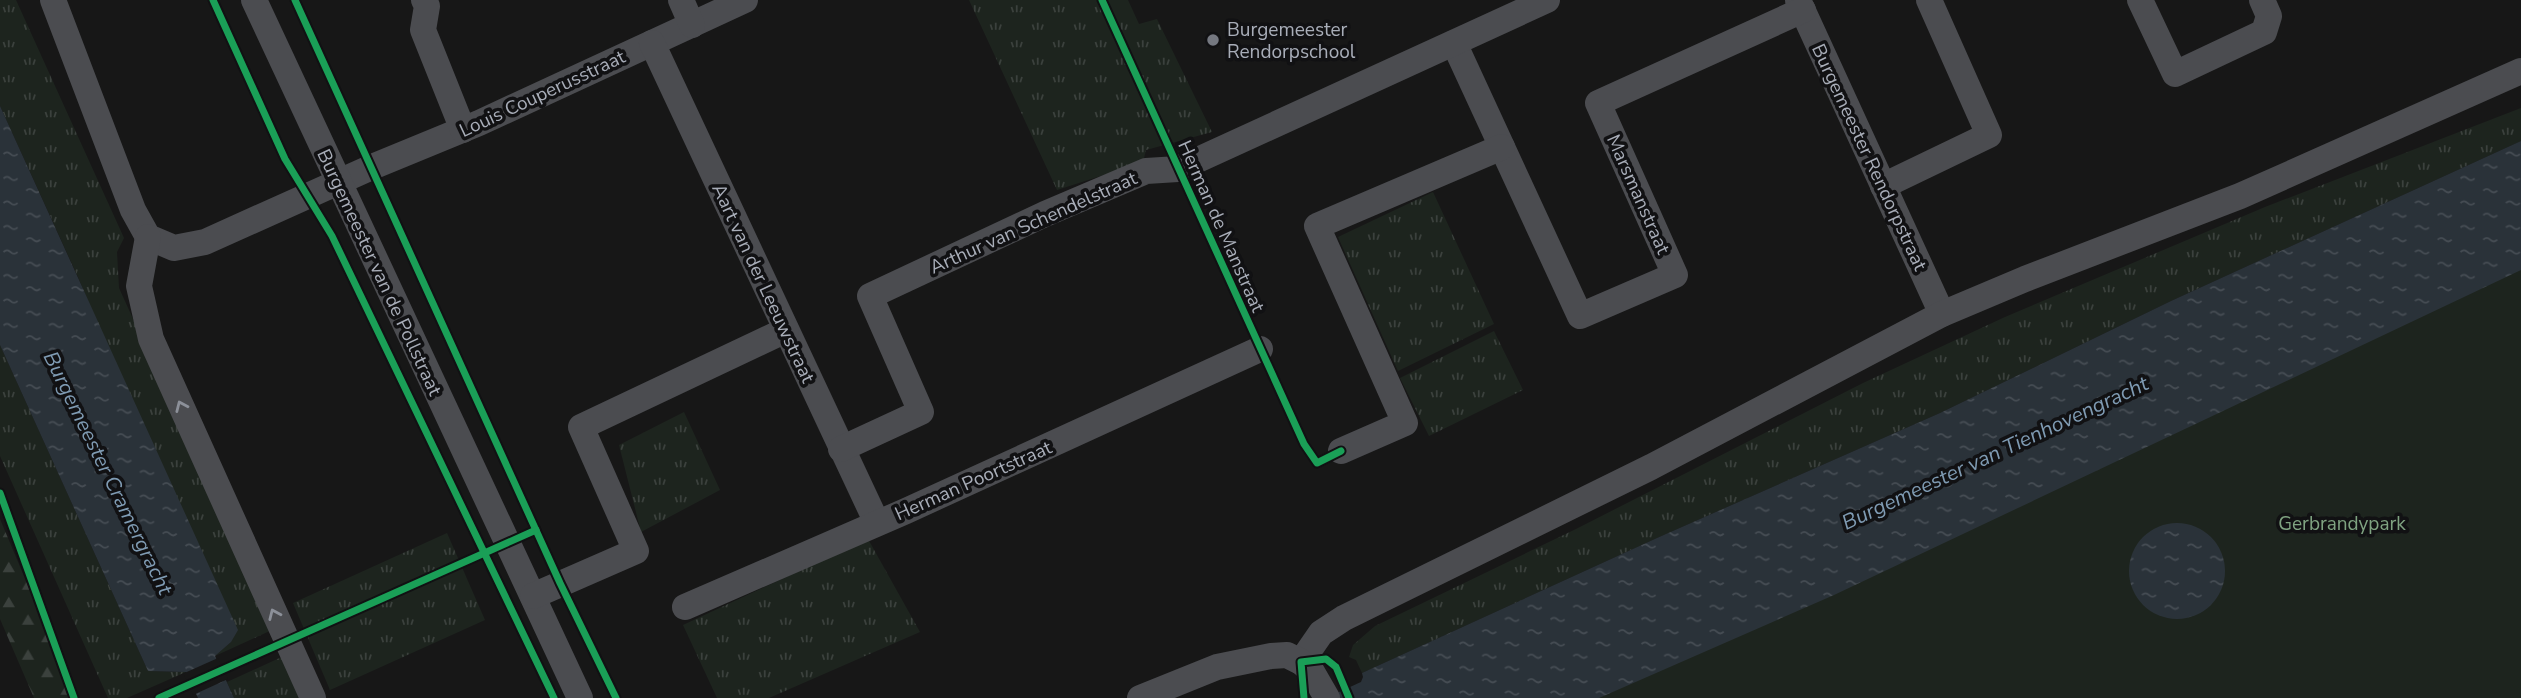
<svg xmlns="http://www.w3.org/2000/svg" width="2521" height="698" viewBox="0 0 2521 698" font-family="'Nunito Sans',sans-serif">
  <style>
    .grass { fill: url(#grass-tufts) }
    .forest { fill: url(#forest-firs) }
    .park { fill: #1d241e }
    .water { fill: url(#water-ripples) }
    .pier { fill: #171717 }
    .lines { fill: none; stroke-linecap: round; stroke-linejoin: round }
    .minor { stroke: #4b4c50; stroke-width: 26 }
    .cycleway-casing { stroke: #111113; stroke-width: 11 }
    .cycleway { stroke: #1a9f57; stroke-width: 7 }
    .oneway { stroke: #8c9099 }
    .poi-dot { fill: #757880; stroke: #111113; stroke-width: 2.5 }
    .labels { text-anchor: middle; stroke-width: 7; stroke-linejoin: round; paint-order: stroke }
    .poi-label { font-size: 19px; fill: #a8adb8; stroke: #111113; text-anchor: start }
    .street-label { font-size: 19px; fill: #a8adb8; stroke: #111113 }
    .park-label { font-size: 19px; fill: #7fa381; stroke: #111113 }
    .water-label { font-size: 21px; font-style: italic; fill: #7f9bb3; stroke: #111113 }
  </style>
  <defs>
    <pattern id="grass-tufts" width="24" height="20" patternUnits="userSpaceOnUse" patternTransform="scale(1.75)"><rect width="24" height="20" fill="#1d241e"/><path d="M3 7l-1-3M5 7V3M7 7l1-3M15 17l-1-3M17 17v-4M19 17l1-3" fill="none" stroke="#3b413d"/></pattern>
    <pattern id="forest-firs" width="22" height="20" patternUnits="userSpaceOnUse" patternTransform="scale(1.75)"><rect width="22" height="20" fill="#1d241e"/><path d="M5 1l3.5 6h-7zM16 11l3.5 6h-7z" fill="#3b413d"/></pattern>
    <pattern id="water-ripples" width="26" height="14" patternUnits="userSpaceOnUse" patternTransform="scale(1.75)"><rect width="26" height="14" fill="#2a3239"/><path d="M2 4q2-2 4 0t4 0M15 11q2-2 4 0t4 0" fill="none" stroke="#464d54"/></pattern>
  </defs>
  <rect width="100%" height="100%" fill="#171717"/>
  <g class="grass">
    <polygon points="0,0 16,0 124,238 117,252 119,288 274,629 215,656 231,642 78,277 0,106"/>
    <polygon points="969,0 1128,0 1139,24 1157,19 1212,132 1146,150 1144,158 1138,164 1057,190"/>
    <polygon points="2521,108 2521,141 2171,301 1940,413 1657,538 1362,673 1356,660 1349,657 1353,645 1375,626 1576,529 1863,383 2005,317 2265,207"/>
    <polygon points="1433,192 1494,324 1398,371 1338,237"/>
    <polygon points="1494,331 1523,390 1429,436 1400,378"/>
    <polygon points="0,345 148,671 186,672 127,698 108,698 0,456"/>
    <polygon points="684,412 720,490 641,532 619,445"/>
    <polygon points="447,533 485,620 330,690 293,603"/>
    <polygon points="868,539 920,632 769,698 717,698 683,625"/>
    <polygon points="286,655 306,698 234,698 227,682"/>
  </g>
  <polygon class="forest" points="0,519 75,698 34,698 0,619"/>
  <polygon class="park" points="2521,248 2521,698 1549,698"/>
  <g class="water">
    <polygon points="0,106 238,630 231,642 215,656 234,698 198,698 186,672 148,671 0,345"/>
    <polygon points="2521,141 2521,270 1834,595 1599,698 1326,698 1361,682 1363,677 1362,673 1657,538 1940,413 2171,301"/>
    <circle cx="2177" cy="571" r="48"/>
  </g>
  <polygon class="pier" points="218,658 228,679 193,695 184,675 180,675"/>
  <g class="lines">
    <g class="minor">
      <polyline points="53,0 133,210 148,237 174,248 205,242 372,167 479,123 745,0"/>
      <polyline points="254,0 580,698"/>
      <polyline points="424,0 427,6 423,30 463,130"/>
      <polyline points="681,0 692,25"/>
      <polyline points="1798,0 1942,314"/>
      <polyline points="2140,0 2175,74 2264,32 2269,16 2262,0"/>
      <polyline points="652,43 877,523"/>
      <polyline points="1454,43 1580,316 1675,275 1598,103 1803,10"/>
      <polyline points="1883,186 1989,135 1929,0"/>
      <polyline points="148,237 139,286 151,339 313,698"/>
      <polyline points="841,449 921,412 870,296 1045,214 1146,171 1178,169 1547,0"/>
      <polyline points="1341,451 1405,423 1317,226 1502,147"/>
      <polyline points="533,596 636,551 581,427 786,330"/>
      <polyline points="685,607 906,511 1260,349"/>
      <polyline points="1301,662 1321,633 1344,618 1651,467 1942,314 2025,279 2240,196 2521,71"/>
      <polyline points="1140,698 1217,667 1271,656 1287,655 1301,662 1312,672 1327,698"/>
    </g>
    <defs>
      <g id="cycleway">
        <polyline points="213,0 285,159 332,236 554,698"/>
        <polyline points="295,0 560,583 616,698"/>
        <polyline points="1102,0 1304,444 1317,463 1341,451"/>
        <polyline points="0,493 74,698"/>
        <polyline points="159,698 536,530"/>
        <polyline points="1304,698 1301,662 1326,659 1336,667 1349,698"/>
      </g>
    </defs>
    <use href="#cycleway" class="cycleway-casing"/>
    <use href="#cycleway" class="cycleway"/>
  </g>
  <defs><path id="oneway-chevron" d="M-2-3.5L2.5 0L-2 3.5" fill="none" stroke-width="1.6" stroke-linecap="round" stroke-linejoin="round" transform="scale(1.75)"/></defs>
  <g class="oneway">
    <use href="#oneway-chevron" transform="translate(181 406) rotate(-114)"/>
    <use href="#oneway-chevron" transform="translate(274 614) rotate(-114)"/>
  </g>
  <circle class="poi-dot" cx="1213" cy="40" r="7"/>
  <g class="labels">
    <g class="poi-label">
      <text x="1227" y="36">Burgemeester<tspan x="1227" dy="22">Rendorpschool</tspan></text>
    </g>
    <g class="street-label">
      <text transform="translate(542 93) rotate(-25)" y="7">Louis Couperusstraat</text>
      <text transform="translate(1870 157) rotate(65)" y="7">Burgemeester Rendorpstraat</text>
      <text transform="translate(1639 194) rotate(66)" y="7">Marsmanstraat</text>
      <text transform="translate(1033 222) rotate(-24)" y="7">Arthur van Schendelstraat</text>
      <text transform="translate(1222 226) rotate(66)" y="7">Herman de Manstraat</text>
      <text transform="translate(380 272) rotate(65)" y="7">Burgemeester van de Pollstraat</text>
      <text transform="translate(764 283) rotate(65)" y="7">Aart van der Leeuwstraat</text>
      <text transform="translate(973 480) rotate(-24)" y="7">Herman Poortstraat</text>
    </g>
    <g class="park-label">
      <text x="2342" y="530">Gerbrandypark</text>
    </g>
    <g class="water-label">
      <text transform="translate(1995 453) rotate(-25)" y="7">Burgemeester van Tienhovengracht</text>
      <text transform="translate(108 473) rotate(64)" y="7">Burgemeester Cramergracht</text>
    </g>
  </g>
</svg>
